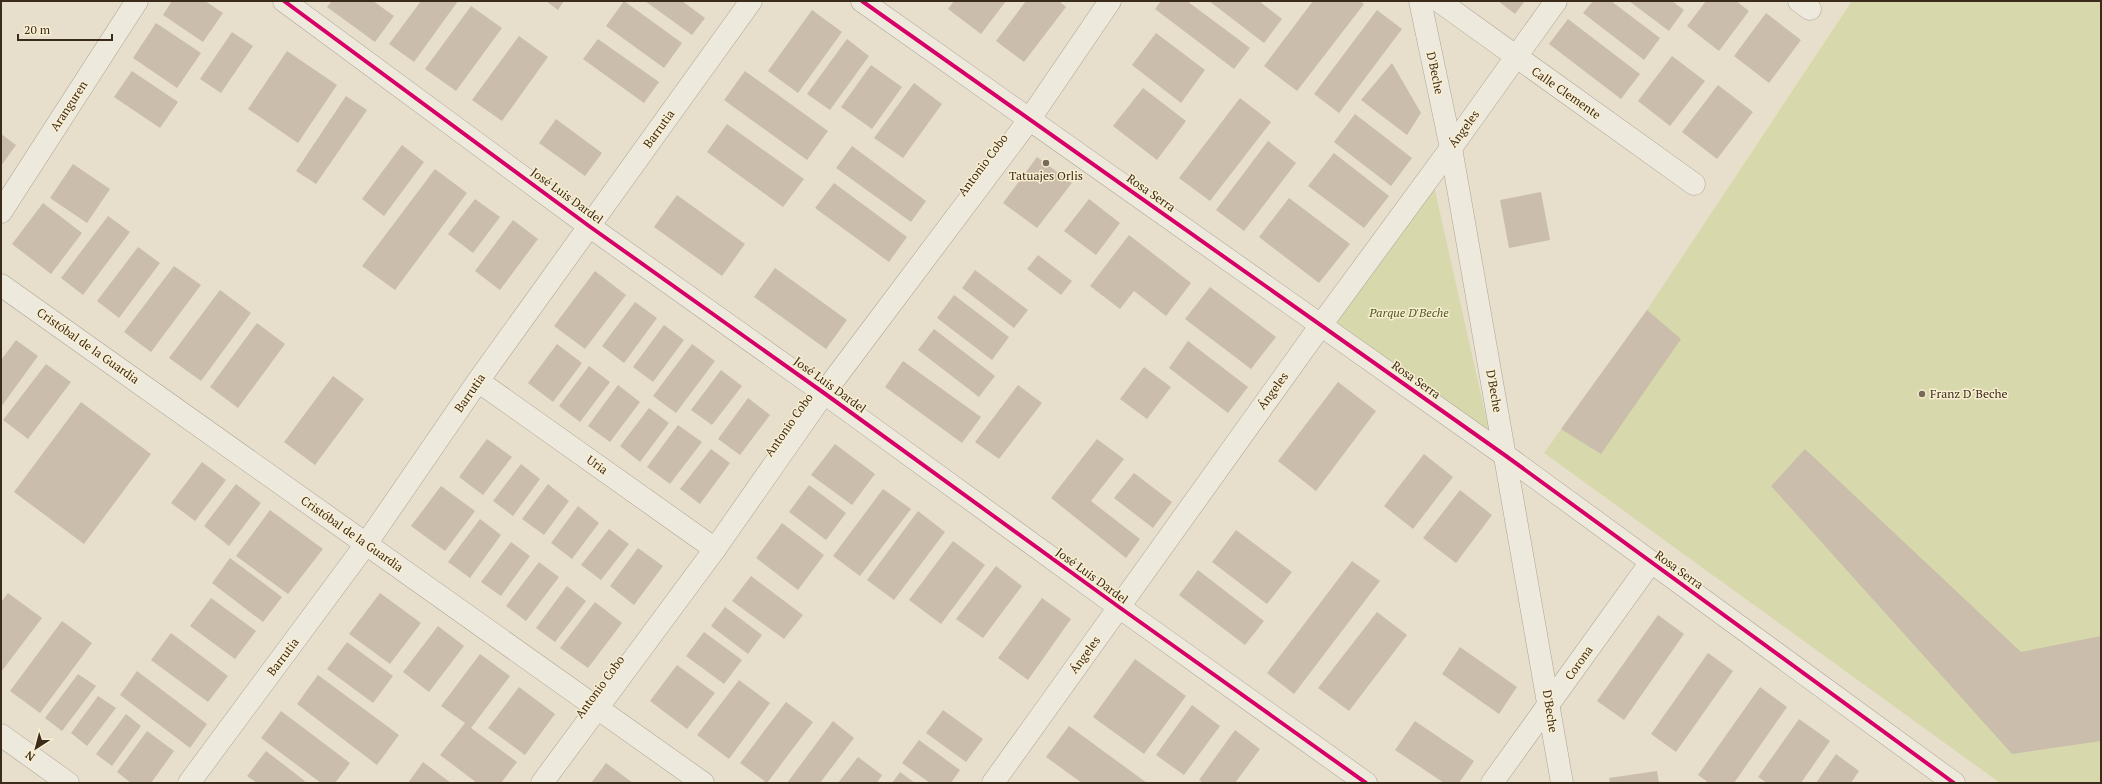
<svg xmlns="http://www.w3.org/2000/svg" width="2102" height="784" viewBox="0 0 2102 784" font-family="'PT Serif',serif">
  <style>
    .green { fill: #d7d8ac }
    .building { fill: #cbbdac }
    .lines { fill: none; stroke-linecap: round; stroke-linejoin: round }
    .minor-casing { stroke: #aca394; stroke-width: 23 }
    .minor { stroke: #eee9dd; stroke-width: 22 }
    .cycleway-casing { stroke: #f9eed0; stroke-width: 6 }
    .cycleway { stroke: #d6006c; stroke-width: 4 }
    .poi-dot { fill: #776a59; stroke: #f9eed0; stroke-width: 1.5 }
    .labels { text-anchor: middle; stroke-width: 3; stroke-linejoin: round; paint-order: stroke }
    .street-label { font-size: 12px; fill: #3b2b1b; stroke: #f9eed0 }
    .poi-label { font-size: 12px; fill: #3b2b1b; stroke: #f9eed0 }
    .park-label { font-size: 12px; font-style: italic; fill: #4b5a20; stroke: #f9eed0 }
  </style>
  <rect width="100%" height="100%" fill="#e7dfcb"/>
  <g class="green">
    <polygon points="1852,1 2101,1 2101,783 2000,783 1544,453 1647,310"/>
    <polygon points="1434,186 1490,435 1335,324"/>
  </g>
  <g class="building">
    <polygon points="172,1 205,1 223,13 203,42 163,15"/>
    <polygon points="332,1 373,1 394,16 375,42 327,7"/>
    <polygon points="421,1 458,1 414,62 389,44"/>
    <polygon points="546,1 564,1 558,10"/>
    <polygon points="624,1 682,43 664,68 606,26"/>
    <polygon points="645,1 682,1 705,18 692,35"/>
    <polygon points="954,1 1006,1 981,34 948,9"/>
    <polygon points="1026,1 1059,1 1066,7 1024,62 996,41"/>
    <polygon points="1161,1 1187,1 1250,48 1234,69 1155,9"/>
    <polygon points="1209,1 1259,1 1282,19 1264,43"/>
    <polygon points="1313,1 1360,1 1364,4 1297,91 1264,66"/>
    <polygon points="1498,1 1525,1 1515,14"/>
    <polygon points="1593,1 1611,1 1660,38 1644,60 1583,13"/>
    <polygon points="1629,1 1672,1 1684,10 1669,31"/>
    <polygon points="1706,1 1736,1 1749,11 1719,51 1687,26"/>
    <polygon points="471,6 502,28 456,91 425,69"/>
    <polygon points="812,10 842,32 798,93 768,71"/>
    <polygon points="1377,10 1402,29 1339,113 1314,94"/>
    <polygon points="1766,13 1801,40 1769,83 1734,56"/>
    <polygon points="1568,19 1640,74 1621,99 1549,44"/>
    <polygon points="156,23 201,53 177,88 133,58"/>
    <polygon points="232,32 253,46 221,93 200,79"/>
    <polygon points="1156,33 1205,70 1181,103 1132,65"/>
    <polygon points="519,36 548,57 502,121 472,100"/>
    <polygon points="598,39 659,82 644,103 583,59"/>
    <polygon points="847,39 869,56 830,110 807,94"/>
    <polygon points="287,51 337,85 298,143 248,109"/>
    <polygon points="1672,56 1705,81 1670,126 1638,101"/>
    <polygon points="1392,63 1421,113 1407,135 1361,100"/>
    <polygon points="871,65 902,87 872,129 841,107"/>
    <polygon points="132,71 178,102 160,128 114,97"/>
    <polygon points="745,71 828,131 807,160 724,100"/>
    <polygon points="914,83 942,104 903,158 874,138"/>
    <polygon points="1718,85 1753,112 1717,159 1682,132"/>
    <polygon points="1143,88 1186,121 1157,160 1113,126"/>
    <polygon points="346,96 367,110 316,184 296,171"/>
    <polygon points="1240,98 1271,122 1210,201 1179,178"/>
    <polygon points="1355,114 1412,158 1391,186 1334,142"/>
    <polygon points="556,119 602,153 585,176 539,143"/>
    <polygon points="727,124 804,179 783,207 707,152"/>
    <polygon points="1,134 16,145 1,166"/>
    <polygon points="1268,141 1296,163 1244,231 1216,210"/>
    <polygon points="402,145 424,162 384,216 362,199"/>
    <polygon points="852,146 926,201 911,222 836,168"/>
    <polygon points="1334,153 1389,196 1364,228 1308,186"/>
    <polygon points="1037,157 1072,183 1037,228 1003,203"/>
    <polygon points="73,164 110,189 87,223 50,198"/>
    <polygon points="435,169 467,193 395,290 362,266"/>
    <polygon points="834,183 907,237 889,262 815,208"/>
    <polygon points="1541,192 1550,240 1509,248 1500,200"/>
    <polygon points="677,195 745,244 722,276 654,227"/>
    <polygon points="1289,198 1350,244 1319,283 1259,237"/>
    <polygon points="475,199 500,217 473,253 448,234"/>
    <polygon points="1089,199 1120,223 1096,255 1064,231"/>
    <polygon points="43,203 82,233 51,274 12,244"/>
    <polygon points="108,216 130,232 83,295 61,278"/>
    <polygon points="513,220 538,239 500,290 475,271"/>
    <polygon points="1129,235 1191,283 1166,316 1134,291 1120,309 1090,286"/>
    <polygon points="138,247 160,263 119,318 97,301"/>
    <polygon points="1038,255 1072,281 1061,295 1027,269"/>
    <polygon points="174,266 201,285 151,352 124,332"/>
    <polygon points="775,268 847,320 826,349 754,297"/>
    <polygon points="975,270 1028,310 1014,328 962,288"/>
    <polygon points="595,271 626,295 585,349 554,326"/>
    <polygon points="1210,287 1276,337 1251,369 1185,319"/>
    <polygon points="220,290 251,313 201,381 169,358"/>
    <polygon points="954,295 1009,337 992,360 937,318"/>
    <polygon points="635,302 657,318 624,363 602,346"/>
    <polygon points="1647,310 1681,339 1601,454 1561,429"/>
    <polygon points="257,323 285,344 238,408 210,387"/>
    <polygon points="664,325 684,340 653,382 633,367"/>
    <polygon points="934,329 995,376 979,397 918,350"/>
    <polygon points="16,340 38,356 1,407 1,360"/>
    <polygon points="1188,341 1248,387 1228,413 1169,368"/>
    <polygon points="557,344 582,363 553,402 528,383"/>
    <polygon points="692,344 715,361 676,413 653,396"/>
    <polygon points="903,361 981,417 962,443 885,387"/>
    <polygon points="46,364 71,382 28,439 3,420"/>
    <polygon points="589,366 610,382 580,422 559,406"/>
    <polygon points="1144,367 1171,387 1147,419 1120,399"/>
    <polygon points="721,370 742,386 712,425 691,410"/>
    <polygon points="333,376 364,399 315,465 284,442"/>
    <polygon points="1338,382 1376,411 1316,491 1278,461"/>
    <polygon points="618,385 640,402 610,442 588,426"/>
    <polygon points="1018,385 1042,403 999,459 975,442"/>
    <polygon points="748,398 770,415 740,455 718,439"/>
    <polygon points="81,402 151,454 84,544 14,492"/>
    <polygon points="649,408 669,423 640,462 620,446"/>
    <polygon points="678,425 702,442 670,484 647,467"/>
    <polygon points="487,439 512,457 483,495 459,477"/>
    <polygon points="1097,439 1124,459 1091,501 1140,539 1126,558 1051,498"/>
    <polygon points="835,444 875,474 852,505 811,475"/>
    <polygon points="711,449 730,463 700,504 680,489"/>
    <polygon points="1805,449 2021,652 2101,636 2101,741 2012,754 1771,486"/>
    <polygon points="1424,454 1453,477 1413,529 1384,506"/>
    <polygon points="202,462 226,480 195,521 171,503"/>
    <polygon points="521,464 540,479 513,516 493,501"/>
    <polygon points="1134,473 1172,502 1153,528 1114,498"/>
    <polygon points="236,484 261,503 229,546 204,526"/>
    <polygon points="548,484 569,501 544,535 522,519"/>
    <polygon points="809,485 846,513 826,540 789,512"/>
    <polygon points="441,486 475,511 445,551 411,526"/>
    <polygon points="883,489 911,509 860,576 833,556"/>
    <polygon points="1460,490 1492,515 1456,563 1423,538"/>
    <polygon points="578,506 599,523 572,559 551,543"/>
    <polygon points="270,510 323,549 288,594 236,556"/>
    <polygon points="918,511 945,532 894,600 867,580"/>
    <polygon points="480,519 501,535 470,578 448,562"/>
    <polygon points="782,523 824,555 798,590 756,558"/>
    <polygon points="609,529 629,544 601,580 581,565"/>
    <polygon points="1236,530 1292,572 1267,604 1212,562"/>
    <polygon points="953,541 985,565 941,624 909,600"/>
    <polygon points="511,542 530,556 501,596 481,582"/>
    <polygon points="638,548 663,566 634,605 610,586"/>
    <polygon points="230,558 282,597 263,622 212,583"/>
    <polygon points="1352,561 1380,581 1294,694 1267,673"/>
    <polygon points="539,562 559,577 526,621 506,606"/>
    <polygon points="996,566 1022,586 983,638 956,619"/>
    <polygon points="1198,570 1264,621 1245,645 1179,595"/>
    <polygon points="751,576 803,615 784,639 732,601"/>
    <polygon points="567,586 586,601 555,642 536,628"/>
    <polygon points="8,593 42,618 1,672 1,602"/>
    <polygon points="380,593 421,623 390,664 349,634"/>
    <polygon points="211,598 256,631 235,659 190,626"/>
    <polygon points="1042,598 1071,619 1028,680 998,658"/>
    <polygon points="595,602 622,623 588,668 560,648"/>
    <polygon points="725,607 762,635 748,654 711,626"/>
    <polygon points="1377,612 1407,635 1349,711 1318,688"/>
    <polygon points="1658,615 1684,634 1624,720 1597,701"/>
    <polygon points="62,621 92,643 40,713 10,691"/>
    <polygon points="438,626 464,646 429,692 403,672"/>
    <polygon points="704,632 742,660 724,684 686,656"/>
    <polygon points="171,633 228,676 208,702 151,660"/>
    <polygon points="347,642 393,676 373,703 327,669"/>
    <polygon points="1460,647 1517,687 1499,714 1442,674"/>
    <polygon points="1708,653 1733,671 1676,752 1651,734"/>
    <polygon points="480,654 510,676 471,728 517,762 501,783 477,783 440,755 465,723 441,706"/>
    <polygon points="1135,659 1186,696 1144,754 1093,717"/>
    <polygon points="677,665 715,693 687,729 650,701"/>
    <polygon points="137,671 207,724 190,748 120,695"/>
    <polygon points="78,674 96,686 62,731 45,718"/>
    <polygon points="318,675 399,735 377,765 297,704"/>
    <polygon points="739,680 770,703 729,759 697,735"/>
    <polygon points="519,687 555,714 525,755 488,728"/>
    <polygon points="1760,687 1787,707 1734,783 1709,783 1698,775"/>
    <polygon points="98,696 116,708 87,746 71,733"/>
    <polygon points="786,702 813,722 767,783 740,763"/>
    <polygon points="1192,705 1220,726 1184,775 1156,755"/>
    <polygon points="943,710 983,739 966,762 926,733"/>
    <polygon points="281,711 350,763 335,783 321,783 261,738"/>
    <polygon points="126,714 141,726 112,766 96,754"/>
    <polygon points="1799,719 1830,741 1801,783 1767,783 1758,777"/>
    <polygon points="833,721 854,738 820,783 787,783"/>
    <polygon points="1415,721 1474,761 1459,783 1444,783 1395,750"/>
    <polygon points="1069,726 1147,783 1082,783 1046,757"/>
    <polygon points="1235,730 1260,749 1235,783 1204,783 1199,780"/>
    <polygon points="147,731 174,751 151,783 131,783 117,772"/>
    <polygon points="919,740 960,770 951,783 930,783 902,763"/>
    <polygon points="266,751 305,781 303,783 257,783 247,776"/>
    <polygon points="1836,754 1859,771 1851,783 1816,783"/>
    <polygon points="858,757 882,775 877,783 838,783"/>
    <polygon points="423,762 451,783 408,783"/>
    <polygon points="606,763 633,783 591,783"/>
    <polygon points="1657,771 1659,783 1610,783 1609,778"/>
    <polygon points="900,772 915,783 892,783"/>
  </g>
  <g class="lines">
    <defs>
      <g id="minor">
        <polyline points="284,1 589,226 824,393 1119,607 1366,783"/>
        <polyline points="862,1 1506,456 1954,783"/>
        <polyline points="1420,1 1451,148 1562,783"/>
        <polyline points="1439,1 1694,184"/>
        <polyline points="1799,1 1810,9"/>
        <polyline points="1,212 137,1"/>
        <polyline points="1,285 703,783"/>
        <polyline points="478,381 715,549"/>
        <polyline points="1,735 68,783"/>
        <polyline points="189,783 366,544 478,381 751,1"/>
        <polyline points="542,783 715,549 824,393 1029,120 1110,1"/>
        <polyline points="993,783 1321,325 1451,148 1556,1"/>
        <polyline points="1492,783 1651,562"/>
      </g>
    </defs>
    <use href="#minor" class="minor-casing"/>
    <use href="#minor" class="minor"/>
    <defs>
      <g id="cycleway">
        <polyline points="284,1 589,226 824,393 1119,607 1366,783"/>
        <polyline points="862,1 1506,456 1954,783"/>
      </g>
    </defs>
    <use href="#cycleway" class="cycleway-casing"/>
    <use href="#cycleway" class="cycleway"/>
  </g>
  <g class="poi-dot">
    <circle cx="1046" cy="163" r="4"/>
    <circle cx="1922" cy="394" r="4"/>
  </g>
  <g class="labels">
    <g class="street-label">
      <text transform="translate(1435 73) rotate(78)" y="4">D'Beche</text>
      <text transform="translate(1566 93) rotate(35)" y="4">Calle Clemente</text>
      <text transform="translate(69 106) rotate(-57)" y="4">Aranguren</text>
      <text transform="translate(659 129) rotate(-54)" y="4">Barrutia</text>
      <text transform="translate(1464 129) rotate(-54)" y="4">Ángeles</text>
      <text transform="translate(983 165) rotate(-53)" y="4">Antonio Cobo</text>
      <text transform="translate(1151 193) rotate(35)" y="4">Rosa Serra</text>
      <text transform="translate(567 196) rotate(36)" y="4">José Luis Dardel</text>
      <text transform="translate(88 346) rotate(35)" y="4">Cristóbal de la Guardia</text>
      <text transform="translate(1416 380) rotate(35)" y="4">Rosa Serra</text>
      <text transform="translate(830 385) rotate(36)" y="4">José Luis Dardel</text>
      <text transform="translate(1273 391) rotate(-54)" y="4">Ángeles</text>
      <text transform="translate(1494 391) rotate(80)" y="4">D'Beche</text>
      <text transform="translate(470 393) rotate(-55)" y="4">Barrutia</text>
      <text transform="translate(789 425) rotate(-55)" y="4">Antonio Cobo</text>
      <text transform="translate(597 465) rotate(35)" y="4">Uria</text>
      <text transform="translate(352 534) rotate(35)" y="4">Cristóbal de la Guardia</text>
      <text transform="translate(1679 570) rotate(36)" y="4">Rosa Serra</text>
      <text transform="translate(1092 576) rotate(36)" y="4">José Luis Dardel</text>
      <text transform="translate(1085 655) rotate(-54)" y="4">Ángeles</text>
      <text transform="translate(283 657) rotate(-53)" y="4">Barrutia</text>
      <text transform="translate(1579 663) rotate(-55)" y="4">Corona</text>
      <text transform="translate(600 687) rotate(-54)" y="4">Antonio Cobo</text>
      <text transform="translate(1550 711) rotate(81)" y="4">D'Beche</text>
    </g>
    <g class="poi-label">
      <text x="1046" y="180">Tatuajes Orlis</text>
      <text x="1930" y="398" text-anchor="start">Franz D´Beche</text>
    </g>
    <g class="park-label">
      <text x="1409" y="317">Parque D'Beche</text>
    </g>
  </g>
  <rect width="2102" height="784" fill="none" stroke="#3b2b1b" stroke-width="4"/>
  <g transform="translate(36 748) rotate(216)" stroke="#f9eed0" stroke-width="3" paint-order="stroke">
  <path d="M0-3L7 15L0 10L-7 15Z" fill="#3b2b1b"/>
  <text y="-6" font-size="11" font-weight="bold" text-anchor="middle" fill="#3b2b1b">N</text>
  </g>
  <path d="M18 34v6h94v-6" fill="none" stroke="#3b2b1b" stroke-width="2"/>
  <text x="24" y="34" font-size="12" fill="#3b2b1b" stroke="#f9eed0" stroke-width="3" paint-order="stroke">20 m</text>
</svg>
